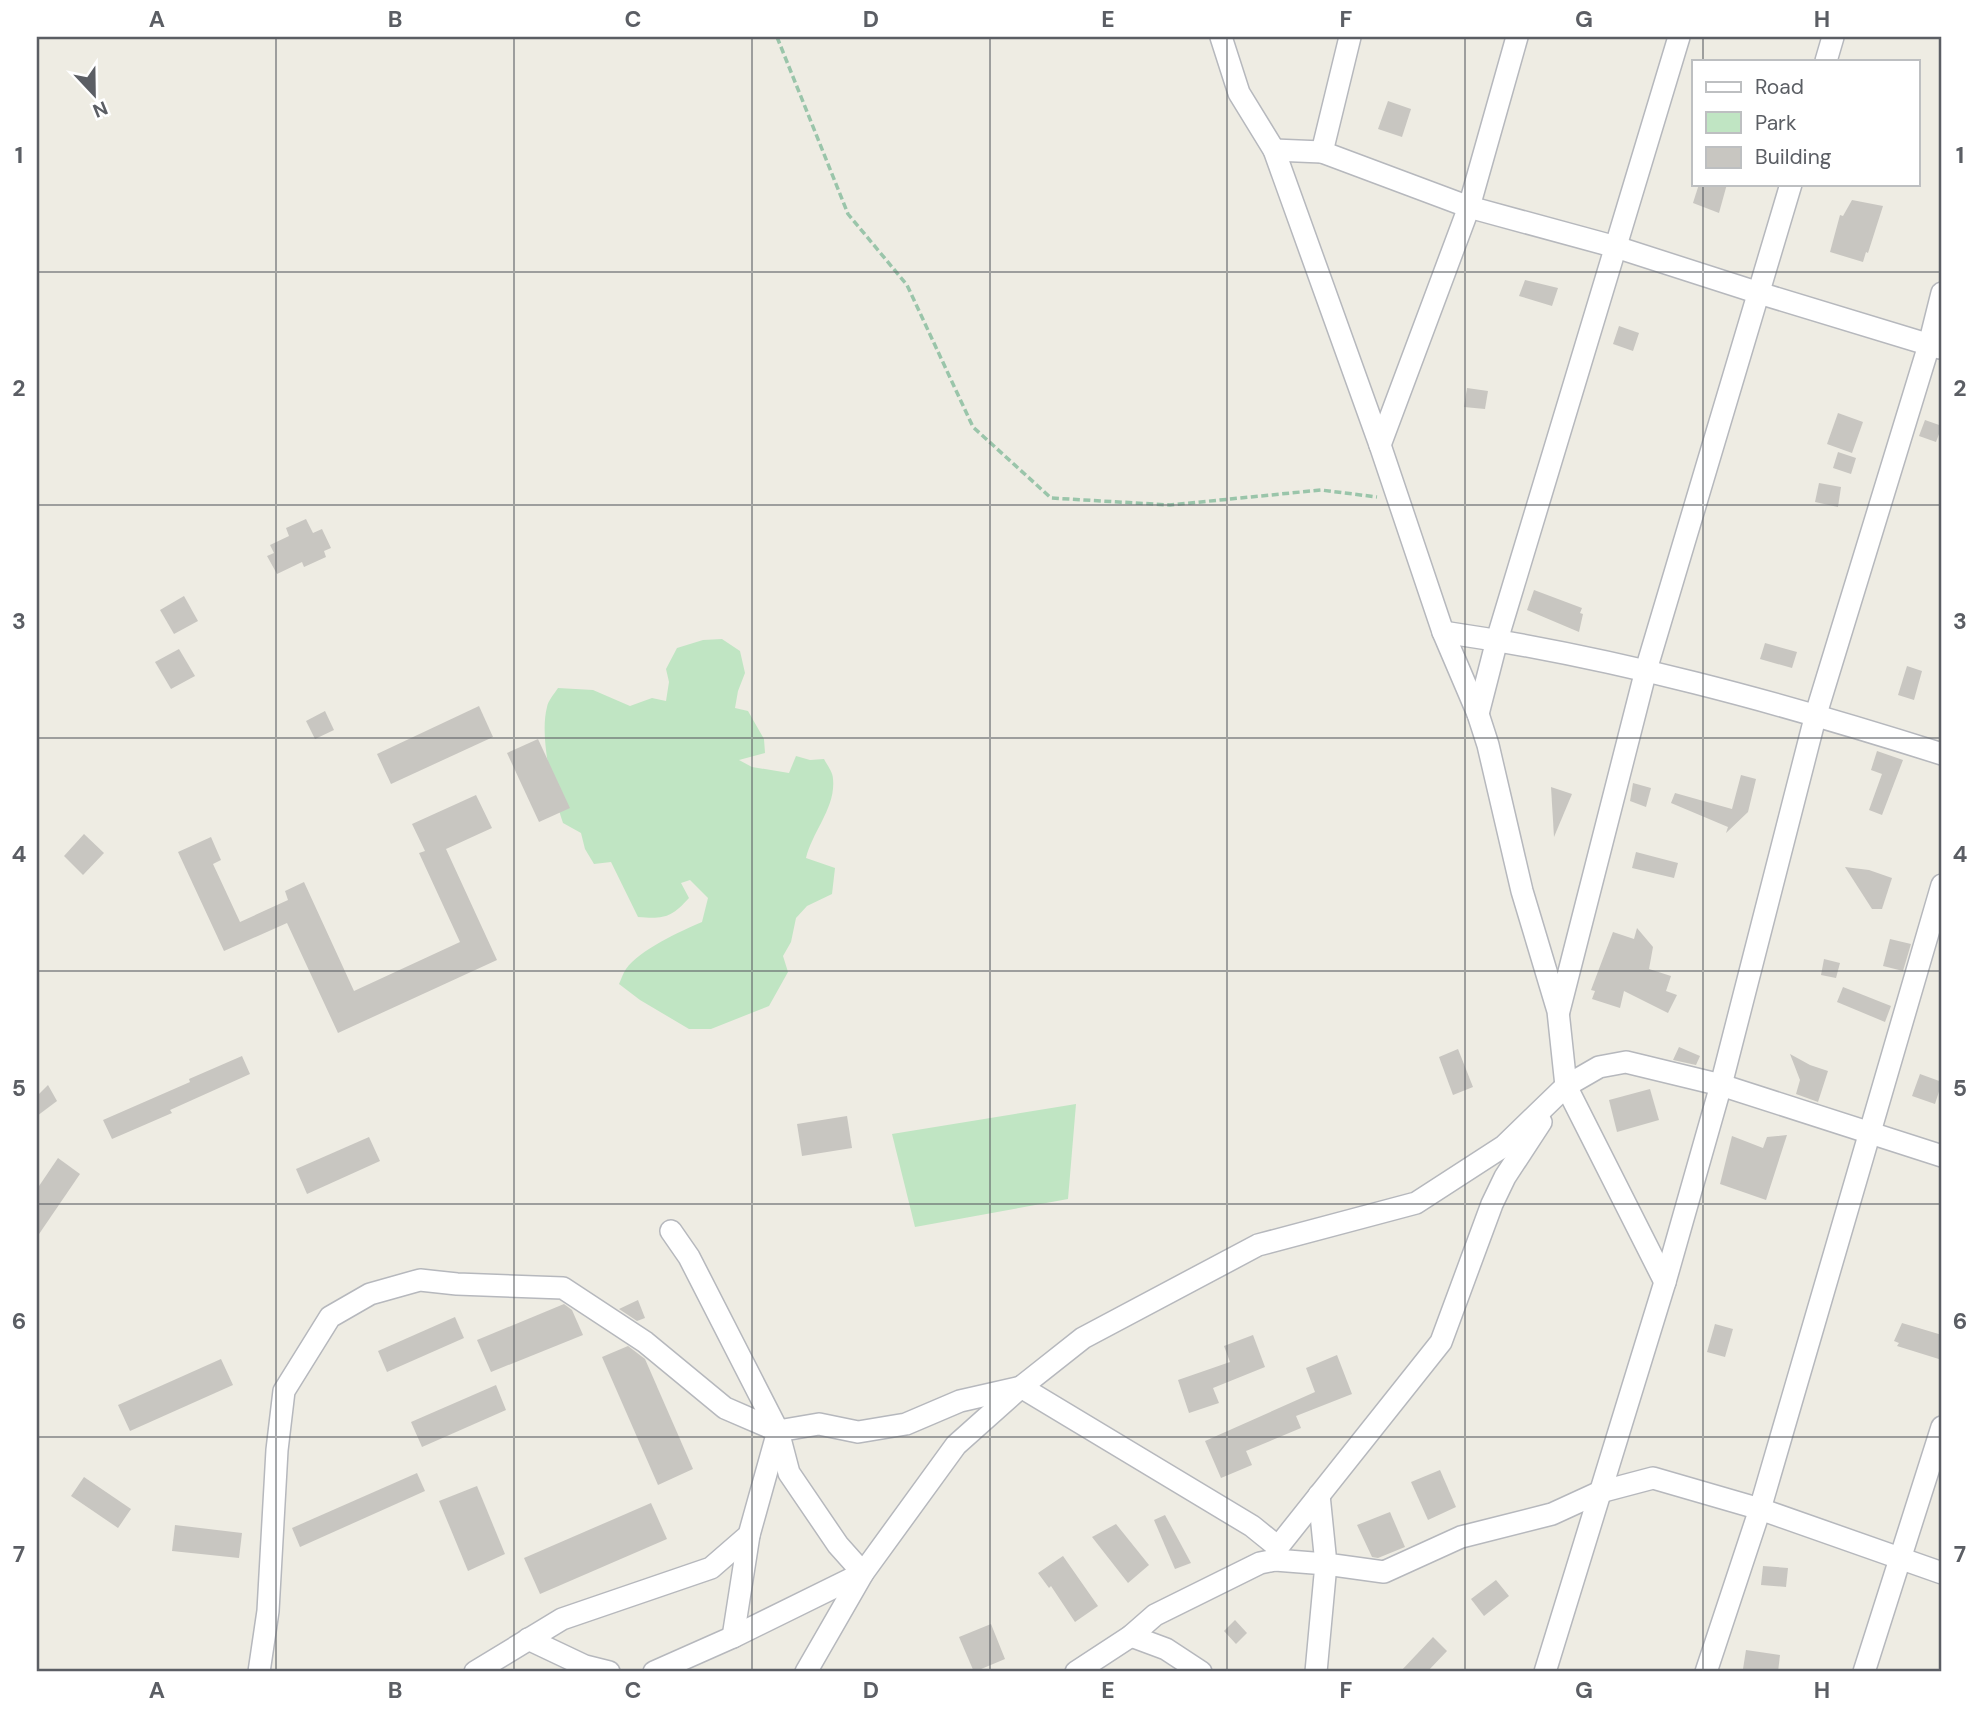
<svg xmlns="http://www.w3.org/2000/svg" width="1979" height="1709" viewBox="0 0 1979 1709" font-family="'DM Sans',sans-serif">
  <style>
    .green { fill: #c0e5c3 }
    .building { fill: #c8c6c1 }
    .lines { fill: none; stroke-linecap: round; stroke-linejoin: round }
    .street-casing { stroke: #b6b8bd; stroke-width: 24 }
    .path { stroke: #9ac5aa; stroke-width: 3.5; stroke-dasharray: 7 3.5; stroke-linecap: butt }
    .street { stroke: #fff; stroke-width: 21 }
    .grid { fill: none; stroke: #5b5e64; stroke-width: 2; stroke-opacity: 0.55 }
    .neatline { fill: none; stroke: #5b5e64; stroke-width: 2.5 }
    .grid-label { font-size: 23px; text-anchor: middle; font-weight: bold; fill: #5b5e64 }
  </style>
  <rect width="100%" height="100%" fill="#eeece3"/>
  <g class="green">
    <path d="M722,639l18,12 5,22 -7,18 -3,17 13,3 16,28 1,14 -26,7 13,7 37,6 7,-17 14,4 14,-1c3,6 9,13 9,20 3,28 -21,53 -27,79l29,10 -3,26 -25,12 -11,12 -5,24 -8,14 5,16 -19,34 -58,23h-22l-49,-29 -21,-16c2,-4 4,-11 7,-15 13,-19 55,-38 76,-47l6,-24 -18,-18 -9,3 8,15c-18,20 -25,21 -51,19l-27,-55 -17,2 -9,-15 -4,-16 -18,-10c-10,-30 -24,-85 -16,-116 1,-6 7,-13 11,-19l35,2 37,16 22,-8 14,3 3,-19 -3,-13 11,-21 26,-8z"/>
    <polygon points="1076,1104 1068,1199 915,1227 892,1134"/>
  </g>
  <g class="building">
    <polygon points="1388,101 1411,109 1402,137 1378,129"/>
    <polygon points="1699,184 1727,184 1719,213 1693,203"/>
    <polygon points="1852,200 1883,206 1868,253 1866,252 1863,262 1830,252 1840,215 1843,216"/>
    <polygon points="1525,280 1558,288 1552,306 1519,296"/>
    <polygon points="1619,326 1639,333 1633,351 1613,344"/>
    <polygon points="1467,388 1488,391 1485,409 1464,407"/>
    <polygon points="1838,413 1863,422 1852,453 1827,444"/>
    <polygon points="1925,420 1942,426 1936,442 1919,436"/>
    <polygon points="1838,452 1856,458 1851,474 1833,468"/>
    <polygon points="1819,483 1841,487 1838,507 1815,502"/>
    <polygon points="306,519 313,533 322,529 331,548 324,551 326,557 304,567 302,562 277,574 267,556 274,553 270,545 289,536 286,528"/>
    <polygon points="1534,590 1582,608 1580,613 1583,614 1579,632 1527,610"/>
    <polygon points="184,596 198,621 174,634 160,610"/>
    <polygon points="1765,643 1797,652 1792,668 1760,659"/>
    <polygon points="179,649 195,676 171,689 155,662"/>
    <polygon points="1907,666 1922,671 1914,700 1898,695"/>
    <polygon points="479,706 493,737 391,784 377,754"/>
    <polygon points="325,711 334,730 315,739 306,721"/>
    <polygon points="538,739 570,808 539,822 507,753"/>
    <polygon points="1877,751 1903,760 1882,815 1869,810 1882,774 1871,770"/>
    <polygon points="1741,775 1756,779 1748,812 1726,833 1728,827 1671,803 1675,793 1732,809"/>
    <polygon points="1633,783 1651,788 1646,807 1630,801"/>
    <polygon points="1551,787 1572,794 1554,837"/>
    <polygon points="476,795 492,828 446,849 497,960 338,1033 287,923 224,951 178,852 211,837 221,860 213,864 240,922 288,900 285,891 304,882 354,991 460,942 419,853 425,851 412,824"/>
    <polygon points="84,834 104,853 83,875 64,856"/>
    <polygon points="1636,852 1678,863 1674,878 1632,868"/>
    <polygon points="1845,867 1869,870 1892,878 1882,909 1872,909"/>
    <polygon points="1637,928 1653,947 1649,969 1671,976 1666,991 1677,995 1668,1013 1624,991 1620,1008 1592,999 1595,991 1591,990 1613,932 1634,939"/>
    <polygon points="1890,939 1911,944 1903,971 1883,966"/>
    <polygon points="1824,959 1840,963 1836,978 1821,975"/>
    <polygon points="1843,987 1891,1006 1885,1022 1837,1002"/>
    <polygon points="1679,1047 1700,1056 1696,1065 1673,1060"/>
    <polygon points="1458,1049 1473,1087 1453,1095 1439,1057"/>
    <polygon points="1790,1054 1810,1065 1828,1071 1818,1102 1796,1094 1800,1080"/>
    <polygon points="242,1056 250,1074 170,1110 172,1113 112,1139 103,1120 190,1082 189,1079"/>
    <polygon points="1920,1074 1942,1082 1935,1104 1912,1096"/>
    <polygon points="48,1085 57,1101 37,1116 37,1096"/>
    <polygon points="1650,1089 1659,1120 1617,1132 1609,1100"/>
    <polygon points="847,1116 852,1148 802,1156 797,1124"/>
    <polygon points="1787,1135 1766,1200 1720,1184 1732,1136 1763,1148 1767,1137"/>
    <polygon points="369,1137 380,1161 307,1194 296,1169"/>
    <polygon points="58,1158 80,1174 37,1237 37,1189"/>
    <polygon points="638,1300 645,1318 637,1321 619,1309"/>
    <polygon points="564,1304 572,1310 583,1335 491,1372 477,1340"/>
    <polygon points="455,1317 464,1338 387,1372 378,1351"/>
    <polygon points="1902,1323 1942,1335 1942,1360 1897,1346 1899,1343 1894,1341"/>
    <polygon points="1715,1324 1733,1329 1725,1357 1707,1352"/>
    <polygon points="1253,1335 1265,1367 1213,1388 1219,1403 1189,1413 1178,1380 1230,1362 1224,1346"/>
    <polygon points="628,1346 645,1359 693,1469 658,1485 602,1357"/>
    <polygon points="1337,1355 1352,1394 1296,1416 1301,1428 1246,1451 1252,1465 1221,1478 1205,1441 1315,1392 1306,1368"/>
    <polygon points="221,1359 233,1385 130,1431 118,1405"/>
    <polygon points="496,1385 506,1410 422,1447 411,1422"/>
    <polygon points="1440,1470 1456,1507 1428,1520 1411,1482"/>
    <polygon points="417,1473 425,1491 300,1547 292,1528"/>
    <polygon points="84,1477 131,1509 118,1528 71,1496"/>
    <polygon points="477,1486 505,1554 468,1571 439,1501"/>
    <polygon points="651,1503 667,1539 540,1594 524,1558"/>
    <polygon points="1390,1512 1405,1547 1378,1558 1372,1557 1357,1525"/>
    <polygon points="1165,1515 1191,1563 1175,1569 1154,1520"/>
    <polygon points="1116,1524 1149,1565 1128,1583 1092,1537"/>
    <polygon points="175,1525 242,1533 239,1558 172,1551"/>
    <polygon points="1063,1556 1098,1606 1075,1622 1051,1586 1049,1588 1038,1573"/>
    <polygon points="1763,1566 1788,1568 1786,1587 1761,1585"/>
    <polygon points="1496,1580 1509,1596 1484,1616 1471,1599"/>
    <polygon points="1235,1620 1247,1633 1236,1644 1224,1631"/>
    <polygon points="991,1624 1005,1659 974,1672 959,1637"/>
    <polygon points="1433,1637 1447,1651 1427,1672 1400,1672"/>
    <polygon points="1746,1650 1780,1655 1778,1672 1743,1669"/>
  </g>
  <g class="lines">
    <defs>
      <g id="street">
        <polyline points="1221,37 1239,93 1274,150 1380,445 1443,632 1478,714 1488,745 1522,891 1558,1011 1566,1086 1665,1282"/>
        <polyline points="1826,61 1833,37"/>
        <polyline points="1274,150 1322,152 1469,207 1616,247 1759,293 1940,348"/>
        <polyline points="1322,152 1350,37"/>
        <polyline points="1380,445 1469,207 1517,37"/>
        <path d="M1443,632c171,25 335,70 499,122"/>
        <polyline points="1478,714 1497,640 1679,37"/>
        <polyline points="1559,1011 1646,670 1791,184"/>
        <polyline points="1319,1495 1326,1564 1384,1572 1461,1537 1552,1514 1600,1492 1653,1478 1760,1509 1942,1573"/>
        <polyline points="1278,1547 1441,1342 1492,1204 1505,1177 1541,1122"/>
        <polyline points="1131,1636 1166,1649 1201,1672"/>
        <polyline points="733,1637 749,1535"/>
        <polyline points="528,1639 585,1666 609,1672"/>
        <polyline points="259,1672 268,1611 277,1450 284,1391 330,1317 370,1294 420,1280 457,1284 563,1288 645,1342 725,1408 778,1431"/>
        <polyline points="475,1672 562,1619 711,1568 749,1535 778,1431 819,1424 858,1432 906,1424 960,1401 1021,1387 1252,1526 1278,1547 1275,1560"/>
        <polyline points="654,1672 733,1637 863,1573 838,1545 789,1473 778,1431 689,1257 671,1231"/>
        <polyline points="806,1672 863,1573 956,1445 1021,1387 1083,1338 1258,1245 1416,1203 1504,1146 1566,1086 1599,1067 1626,1062 1721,1085 1942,1156"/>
        <polyline points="1076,1672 1131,1636 1155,1615 1260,1563 1275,1560 1326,1564 1316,1672"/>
        <polyline points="1545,1672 1665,1282 1721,1085 1816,714 1929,345 1942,293"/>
        <polyline points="1706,1672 1760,1509 1942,885"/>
        <polyline points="1864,1672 1942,1427"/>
      </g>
    </defs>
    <use href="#street" class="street-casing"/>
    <polyline class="path" points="777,37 848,214 907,285 973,427 1051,498 1170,505 1321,490 1377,497"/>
    <use href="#street" class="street"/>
  </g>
  <path class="grid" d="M276,37v1635M514,37v1635M752,37v1635M990,37v1635M1227,37v1635M1465,37v1635M1703,37v24M1703,184v1488M37,272h1905M37,505h1905M37,738h1905M37,971h1905M37,1204h1905M37,1437h1905"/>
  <rect width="1979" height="1709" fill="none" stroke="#ffffff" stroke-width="77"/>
  <rect x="1692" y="60" width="228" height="126" fill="#ffffff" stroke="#bdbfc1" stroke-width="2"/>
  <rect x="1706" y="82" width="35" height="10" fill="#ffffff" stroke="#bdbfc1" stroke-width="2"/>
  <text x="1755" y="94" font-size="21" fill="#5b5e64">Road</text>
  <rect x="1706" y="112" width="35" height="21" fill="#c0e5c3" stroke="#bdbfc1" stroke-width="2"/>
  <text x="1755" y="130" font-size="21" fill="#5b5e64">Park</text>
  <rect x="1706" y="147" width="35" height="21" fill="#c8c6c1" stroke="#bdbfc1" stroke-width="2"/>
  <text x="1755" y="164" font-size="21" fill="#5b5e64">Building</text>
  <g transform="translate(94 94) rotate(158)" stroke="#ffffff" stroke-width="5" paint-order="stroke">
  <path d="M0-5L12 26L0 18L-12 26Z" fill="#5b5e64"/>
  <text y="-10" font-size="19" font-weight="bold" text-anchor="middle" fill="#5b5e64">N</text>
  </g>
  <rect x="38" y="38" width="1902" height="1632" class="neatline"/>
  <g class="grid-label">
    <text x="157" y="27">A</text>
    <text x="395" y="27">B</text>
    <text x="633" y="27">C</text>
    <text x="871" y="27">D</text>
    <text x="1108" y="27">E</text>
    <text x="1346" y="27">F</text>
    <text x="1584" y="27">G</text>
    <text x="1822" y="27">H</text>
    <text x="19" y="163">1</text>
    <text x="1960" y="163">1</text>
    <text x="19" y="396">2</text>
    <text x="1960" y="396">2</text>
    <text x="19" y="629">3</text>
    <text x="1960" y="629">3</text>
    <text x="19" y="862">4</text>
    <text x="1960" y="862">4</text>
    <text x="19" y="1096">5</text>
    <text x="1960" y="1096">5</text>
    <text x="19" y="1329">6</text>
    <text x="1960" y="1329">6</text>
    <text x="19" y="1562">7</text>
    <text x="1960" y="1562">7</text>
    <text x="157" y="1698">A</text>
    <text x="395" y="1698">B</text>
    <text x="633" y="1698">C</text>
    <text x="871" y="1698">D</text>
    <text x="1108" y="1698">E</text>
    <text x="1346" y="1698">F</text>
    <text x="1584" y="1698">G</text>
    <text x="1822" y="1698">H</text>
  </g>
</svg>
